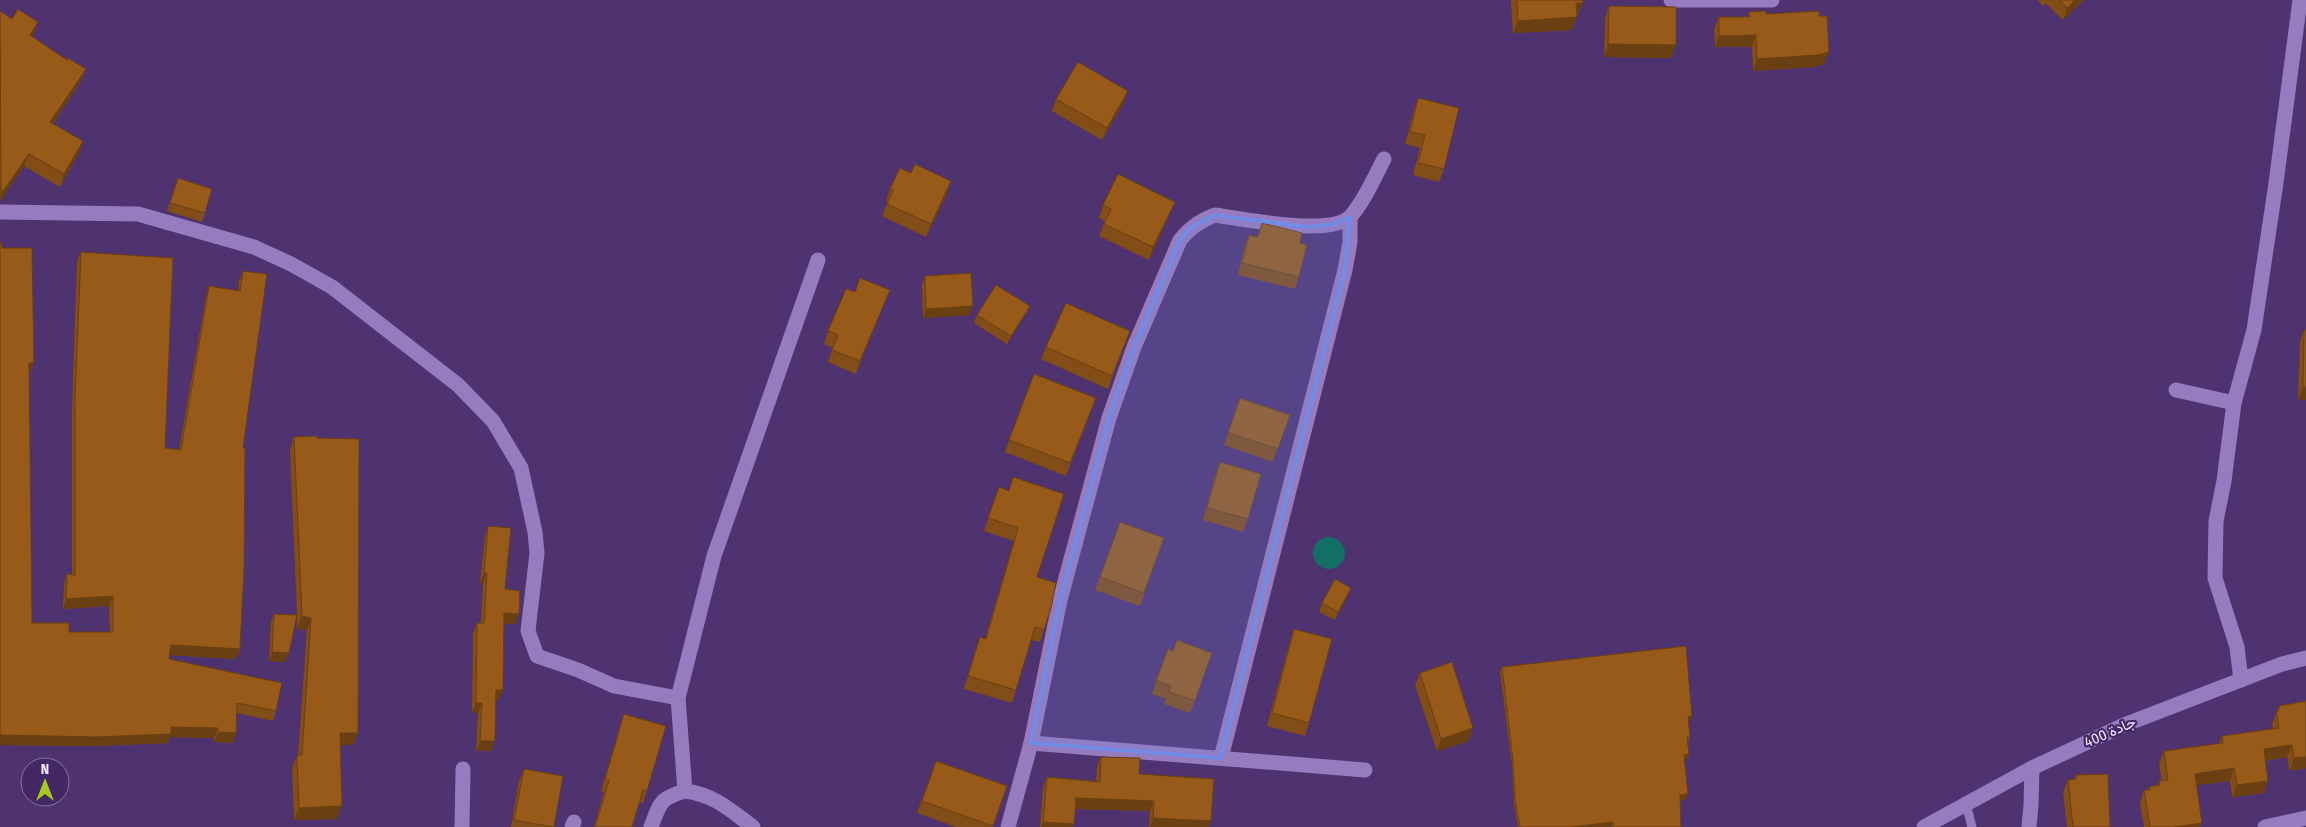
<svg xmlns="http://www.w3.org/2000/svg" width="2306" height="827" viewBox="0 0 2306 827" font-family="'Fira Sans Condensed',Vazirmatn,sans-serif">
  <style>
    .water { fill: #136f63 }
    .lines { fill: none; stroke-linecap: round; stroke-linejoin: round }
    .service { stroke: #967bbe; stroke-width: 9 }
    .minor { stroke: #967bbe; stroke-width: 15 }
    .secondary { stroke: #967bbe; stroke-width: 15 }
    .wall { fill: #824d16 }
    .shaded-wall { fill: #6a3f12 }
    .building { fill: #975a19; stroke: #6a3f12 }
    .marked { fill: #718ce7; fill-opacity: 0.2; stroke: #718ce7; stroke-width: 4; stroke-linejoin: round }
    .labels { text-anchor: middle; stroke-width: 4.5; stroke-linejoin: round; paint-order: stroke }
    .street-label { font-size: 15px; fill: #f0e8fe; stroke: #432864 }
  </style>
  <rect width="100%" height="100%" fill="#4e3370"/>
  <circle class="water" cx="1329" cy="553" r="16"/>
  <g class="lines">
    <polyline class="service" points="1966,804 1972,827"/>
    <g class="minor">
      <polyline points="1671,0 1772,0"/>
      <polyline points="0,212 138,214 254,247 291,264 332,287 458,385 493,421 521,468 535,532 537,553 528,631 537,656 578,670 614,686 678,698"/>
      <polyline points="2176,390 2234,403"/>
      <polyline points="2241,680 2237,647 2215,578 2216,521 2224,481 2234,403 2254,330 2276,183 2300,0"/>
      <polyline points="1031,743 1365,770"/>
      <polyline points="1221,758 1345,270 1350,242 1350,217"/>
      <polyline points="462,827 463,769"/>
      <polyline points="572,827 574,822"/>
      <path d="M651,827c9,-24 9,-29 34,-36"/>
      <path d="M753,827c-23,-17 -38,-32 -68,-36l-7,-93 36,-142 104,-296"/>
      <path d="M1008,827l23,-84 29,-143 49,-182 25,-71 46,-107c11,-13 20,-19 35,-25 28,4 117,22 136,1 14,-16 23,-38 33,-57"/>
      <polyline points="2029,827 2031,805 2032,768"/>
      <polyline points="2265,827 2306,818"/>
    </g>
    <polyline class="secondary" points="1924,827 2032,768 2124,725 2282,664 2306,658"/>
  </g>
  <g class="wall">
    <polygon points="1511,0 1583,0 1578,15 1577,16 1577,17 1572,30 1513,33"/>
    <polygon points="2037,0 2084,0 2063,20 2046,3 2043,6"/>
    <polygon points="1609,6 1671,58 1604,57 1605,19"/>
    <polygon points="0,11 12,19 38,22 32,37 67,60 86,69 81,81 53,124 83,141 79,153 60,187 24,166 0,202"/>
    <polygon points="1749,12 1766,14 1824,64 1814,67 1753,71 1752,47 1715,47 1714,29 1719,17 1748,17"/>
    <polygon points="1418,98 1444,169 1439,182 1413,175 1420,148 1405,144 1414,110"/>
    <polygon points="1056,99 1124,103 1102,140 1052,111"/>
    <polygon points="178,178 205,213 202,222 167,211"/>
    <polygon points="890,189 947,194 926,237 882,216 888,202 886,201"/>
    <polygon points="1103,205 1170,214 1149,260 1099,236 1105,221 1099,218"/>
    <polygon points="1262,223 1300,243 1299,277 1295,289 1238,275 1244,248 1249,235 1257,237"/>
    <polygon points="2,248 34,362 30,372 29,372 32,623 69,632 110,632 109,606 63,609 64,584 67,574 72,575 72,409 77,262 81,252 165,448 179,450 206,296 209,286 238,291 239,281 243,271 243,448 240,649 236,659 170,655 169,659 276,711 273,721 237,713 236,733 233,743 214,742 214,738 170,737 168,743 92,746 5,745"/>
    <polygon points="925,276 970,315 923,318 922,285"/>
    <polygon points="855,292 885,302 856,374 828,362 833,348 824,344 828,331"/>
    <polygon points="1030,306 1026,314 1007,344 974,323 977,315"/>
    <polygon points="2304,330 2306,330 2306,400 2298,399 2300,342"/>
    <polygon points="1130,331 1108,389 1041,359 1046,347"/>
    <polygon points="1034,374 1096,398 1066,476 1005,452"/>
    <polygon points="1240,398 1290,415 1273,462 1224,445"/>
    <polygon points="294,437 358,733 353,745 340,745 342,806 337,819 294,820 292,768 297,756 298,756 307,630 297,629 297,616 285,662 269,661 271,622 274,614 297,615 290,449"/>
    <polygon points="1220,462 1248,519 1243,532 1203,520 1215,475"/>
    <polygon points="999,487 1008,491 1037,577 1044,630 1040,642 1031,640 1016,690 1012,703 964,689 980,637 985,639 1014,541 984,531"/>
    <polygon points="1120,522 1164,538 1140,606 1095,590"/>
    <polygon points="488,526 515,624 504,623 499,700 496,700 491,751 476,751 478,713 472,713 473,633 477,623 481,623 483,583 480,583 485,536"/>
    <polygon points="1348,596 1335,620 1319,612 1322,603"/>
    <polygon points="1294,629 1309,723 1305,736 1267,726 1290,641"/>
    <polygon points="1168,649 1195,701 1190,713 1164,704 1166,699 1152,694"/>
    <polygon points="1502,667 1690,721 1688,721 1690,737 1689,741 1688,741 1689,754 1688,759 1684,759 1686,799 1680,800 1681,827 1612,827 1611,826 1605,827 1518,827 1514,804 1512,765 1500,672"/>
    <polygon points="1420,673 1469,741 1437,751 1415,685"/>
    <polygon points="2306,701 2306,768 2290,771 2287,757 2265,761 2268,781 2264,793 2232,797 2230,781 2196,785 2202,823 2200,827 2144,827 2140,803 2144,790 2148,790 2149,787 2157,785 2159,781 2162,781 2159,764 2164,751 2219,744 2222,736 2273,729 2272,724 2279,706"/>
    <polygon points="624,714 647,791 643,803 640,802 632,827 594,827 604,792 601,791 620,726"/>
    <polygon points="1101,757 1139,774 1211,821 1209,827 1149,827 1150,811 1075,809 1073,827 1040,827 1043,788 1047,777 1096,781 1097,767"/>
    <polygon points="936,761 1007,786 993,827 956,827 917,813"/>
    <polygon points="524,769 554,827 511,827 519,781"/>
    <polygon points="2076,775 2110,827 2067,827 2063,792 2068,780 2074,779"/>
  </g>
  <g class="shaded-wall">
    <polygon points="2075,0 2084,0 2063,20 2067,8"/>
    <polygon points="1576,3 1583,3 1578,15 1571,16"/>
    <polygon points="1577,17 1572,30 1513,33 1518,21"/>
    <polygon points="38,22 34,34 25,47 30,35"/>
    <polygon points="1756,35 1752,47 1715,47 1719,36"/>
    <polygon points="1608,44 1676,45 1671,58 1604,57"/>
    <polygon points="1829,52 1824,64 1814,67 1753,71 1757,59"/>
    <polygon points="86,69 81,81 46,134 50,122"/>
    <polygon points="1128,91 1124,103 1102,140 1107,128"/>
    <polygon points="83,141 79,153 60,187 64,174"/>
    <polygon points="29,154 24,166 0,202 1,191"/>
    <polygon points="951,181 947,194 926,237 931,224"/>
    <polygon points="1175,202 1170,214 1149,260 1153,247"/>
    <polygon points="890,290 885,302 856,374 860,361"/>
    <polygon points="973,306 970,315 923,318 926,309"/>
    <polygon points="1030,306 1026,314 1007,344 1011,336"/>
    <polygon points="34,362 30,372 25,372 29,363"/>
    <polygon points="2303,387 2306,387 2306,400 2298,399"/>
    <polygon points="484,573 487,573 483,583 480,583"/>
    <polygon points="1351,588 1348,596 1335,620 1338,612"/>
    <polygon points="113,596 109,606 63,609 66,599"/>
    <polygon points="504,613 519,614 515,624 500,623"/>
    <polygon points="302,616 311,618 307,630 297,629"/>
    <polygon points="171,645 240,649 236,659 168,655"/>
    <polygon points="272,652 289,653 285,662 269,661"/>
    <polygon points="496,690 503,690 499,700 492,700"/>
    <polygon points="476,703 482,703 478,713 472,713"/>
    <polygon points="1692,716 1690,721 1686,721 1688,717"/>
    <polygon points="171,727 218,728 214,738 170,737 168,743 92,746 0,745 0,735"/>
    <polygon points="1473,728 1469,741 1437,751 1441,739"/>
    <polygon points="218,732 236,733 233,743 214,742"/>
    <polygon points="340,733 358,733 353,745 335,745"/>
    <polygon points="480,741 495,741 491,751 476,751"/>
    <polygon points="2292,745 2287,757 2259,761 2264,749"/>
    <polygon points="1689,754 1688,759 1682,759 1684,755"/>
    <polygon points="2306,757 2306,768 2290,771 2294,758"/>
    <polygon points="2234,768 2230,781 2190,786 2195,774"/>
    <polygon points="2268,781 2264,793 2232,797 2237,785"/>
    <polygon points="1688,794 1686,799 1678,800 1680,795"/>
    <polygon points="1076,798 1154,801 1150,811 1073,809"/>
    <polygon points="342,806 337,819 294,820 299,808"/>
    <polygon points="1153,818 1211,821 1209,827 1150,827"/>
    <polygon points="1043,822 1074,824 1073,827 1041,827"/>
    <polygon points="1613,822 1611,826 1605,827 1570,827"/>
    <polygon points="2202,823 2200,827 2174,827"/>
  </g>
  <g class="building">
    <polygon points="1517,0 1583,0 1583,3 1576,3 1577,17 1518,21"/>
    <polygon points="2060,0 2075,0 2067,8"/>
    <polygon points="1609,6 1676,7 1676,45 1608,44"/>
    <polygon points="18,9 38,22 30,35 67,60 68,58 86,69 50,122 83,141 64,174 29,154 4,190 1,191 0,11 12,19"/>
    <polygon points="1766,11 1766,14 1819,11 1819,16 1827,16 1829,52 1818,55 1757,59 1756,35 1719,36 1719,17 1750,17 1749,12"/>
    <polygon points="1078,62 1128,91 1107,128 1056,99"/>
    <polygon points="1418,98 1459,108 1444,169 1418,163 1425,135 1410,132"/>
    <polygon points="915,164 951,181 931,224 887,204 893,190 890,189 900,168 911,173"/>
    <polygon points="1118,174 1175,202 1153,247 1104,224 1111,209 1103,205"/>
    <polygon points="178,178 212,189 205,213 170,203"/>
    <polygon points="1262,223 1302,233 1300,243 1307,245 1299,277 1242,263 1249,235 1258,237"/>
    <polygon points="0,243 2,243 2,248 32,248 34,362 29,363 32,623 69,623 69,632 113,632 113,596 66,599 67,574 75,575 75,400 81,252 173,258 165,448 181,450 209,286 240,291 243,271 267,274 243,448 245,448 244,569 240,649 171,645 169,659 282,683 276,711 237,703 236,733 218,732 218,728 171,727 171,734 96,737 0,735"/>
    <polygon points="971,273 973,306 926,309 925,276"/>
    <polygon points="860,278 890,290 860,361 832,350 838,335 828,331 846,289 855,292"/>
    <polygon points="996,285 1030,306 1011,336 977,315"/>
    <polygon points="1066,303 1130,331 1112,376 1046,347"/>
    <polygon points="2304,330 2306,330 2306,387 2303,387"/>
    <polygon points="1034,374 1096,398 1070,463 1009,440"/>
    <polygon points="1240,398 1290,415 1278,449 1228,433"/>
    <polygon points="317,436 317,438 359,439 358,733 340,733 342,806 299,808 297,756 302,755 311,618 302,616 294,437"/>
    <polygon points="1220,462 1261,474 1248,519 1207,508"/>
    <polygon points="1013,477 1064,494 1037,577 1056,583 1051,608 1044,630 1035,627 1016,690 968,676 980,637 986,639 1018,528 988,518 999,487 1009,491"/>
    <polygon points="1120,522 1164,538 1144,593 1100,577"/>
    <polygon points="488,526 511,528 505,589 520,591 519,614 504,613 503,690 496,690 495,741 480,741 482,703 476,703 477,623 484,623 487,573 484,573"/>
    <polygon points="1335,579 1351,588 1338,612 1322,603"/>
    <polygon points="274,614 297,615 289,653 272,652"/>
    <polygon points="1294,629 1332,639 1309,723 1272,713"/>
    <polygon points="1177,640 1212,653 1195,701 1169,692 1171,686 1156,681 1168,649 1173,651"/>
    <polygon points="1686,646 1692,716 1688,717 1690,737 1687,737 1689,754 1684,755 1688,794 1680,795 1681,827 1614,827 1613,822 1570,827 1520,827 1515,800 1513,761 1502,667"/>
    <polygon points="1452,662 1473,728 1441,739 1420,673"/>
    <polygon points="2306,701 2306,757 2294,758 2292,745 2264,749 2268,781 2237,785 2234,768 2195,774 2202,823 2174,827 2150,827 2144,790 2150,790 2149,787 2160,785 2159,781 2168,780 2164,751 2223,743 2222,736 2279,728 2276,711 2279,711 2279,706"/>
    <polygon points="624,714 666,726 647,791 643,790 632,827 595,827 609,780 605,779"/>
    <polygon points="1101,757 1140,758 1139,774 1214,779 1211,821 1153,818 1154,801 1076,798 1074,824 1043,822 1047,777 1100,782"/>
    <polygon points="936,761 1007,786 993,826 922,801"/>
    <polygon points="524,769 563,776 554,827 514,820"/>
    <polygon points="2108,774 2110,827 2073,827 2068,780 2076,779 2076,775"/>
  </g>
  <path class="marked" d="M1215,215l93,12 26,-3 16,-7 -5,53 -124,488 -190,-15 29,-143 49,-182 25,-71 46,-107 10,-12z"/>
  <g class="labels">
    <g class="street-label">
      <text transform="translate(2110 732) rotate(-24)" y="5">جادة 400</text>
    </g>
  </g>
  <g transform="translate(45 782)"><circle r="24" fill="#432864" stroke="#8875a2"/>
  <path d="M0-4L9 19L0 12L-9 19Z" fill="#a5c823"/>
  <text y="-8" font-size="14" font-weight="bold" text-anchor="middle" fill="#f0e8fe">N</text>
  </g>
</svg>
